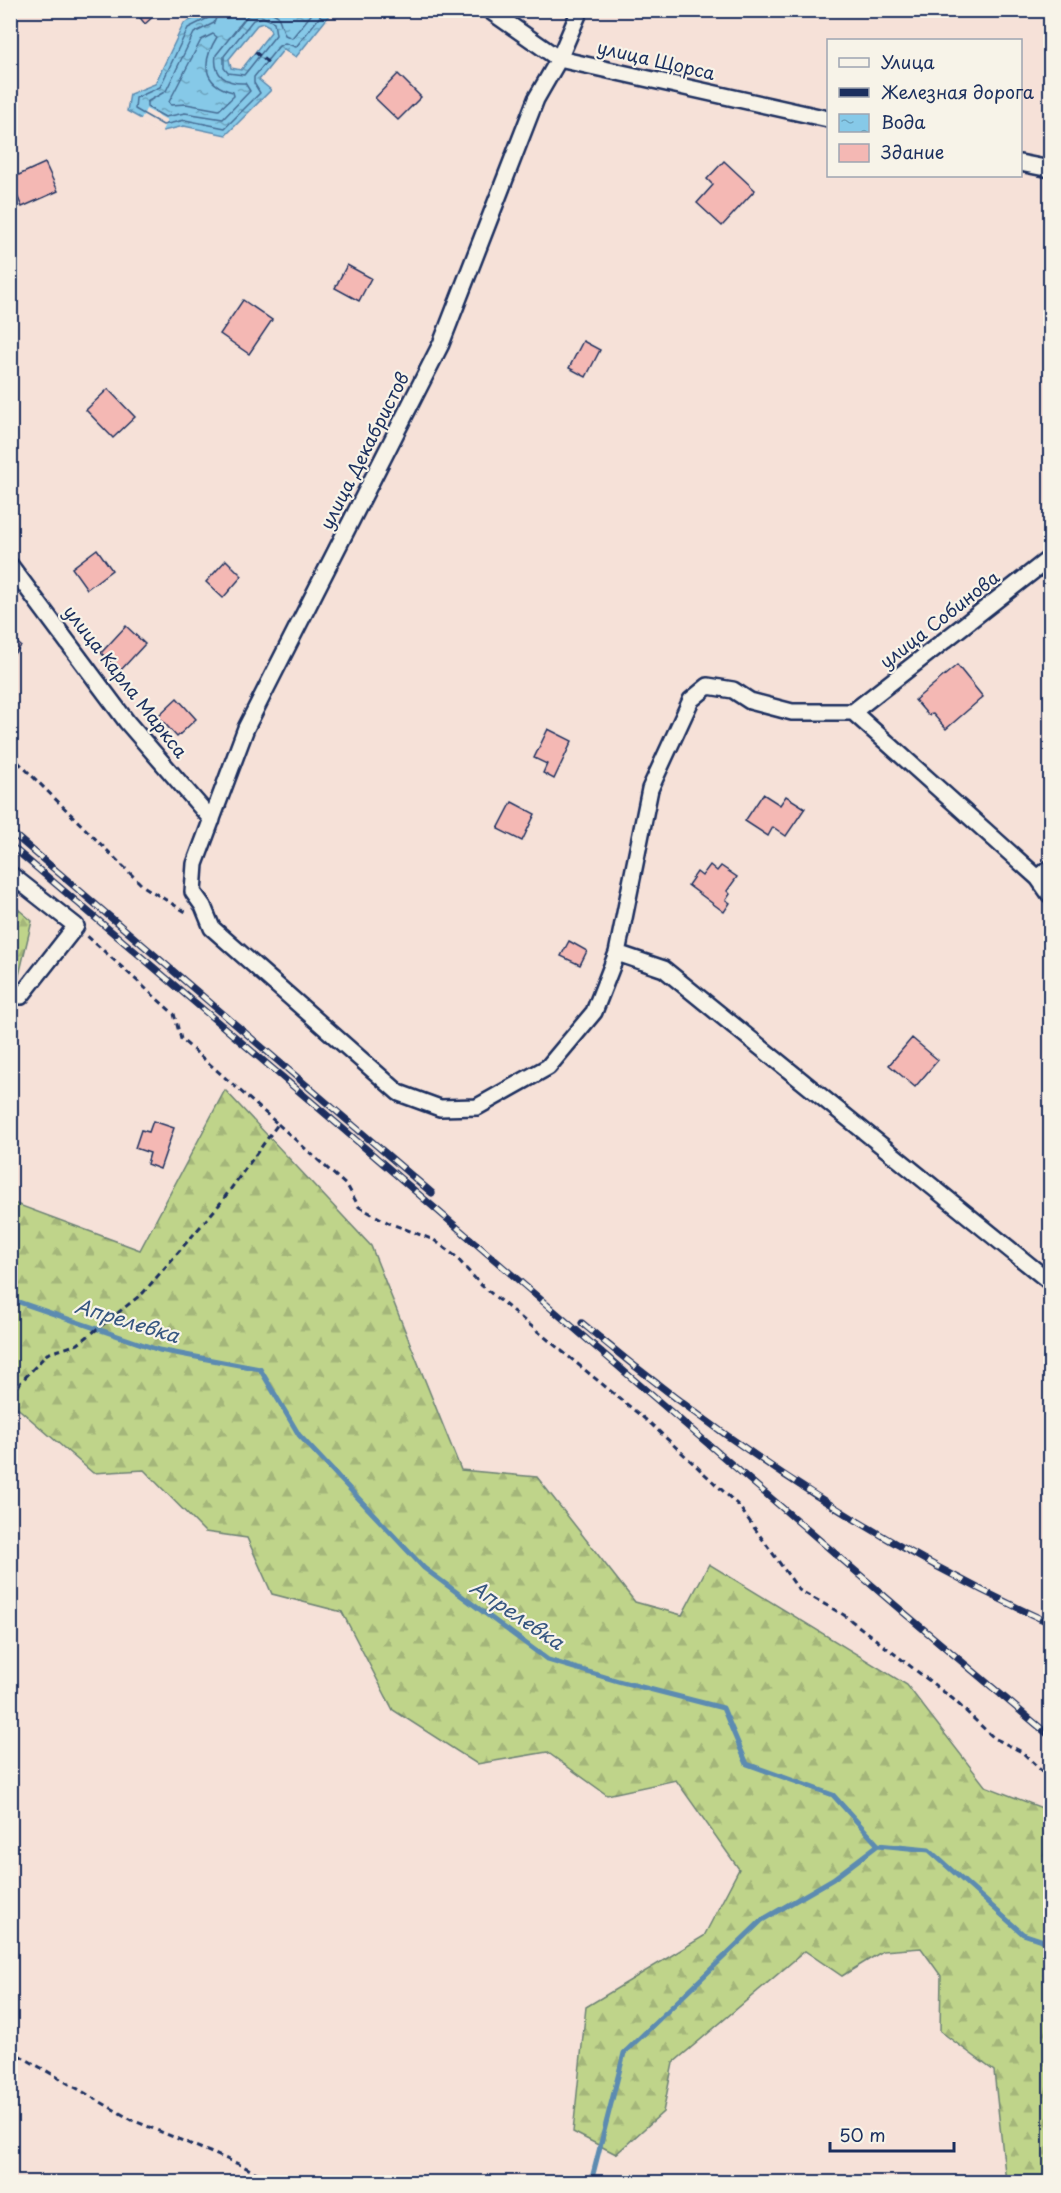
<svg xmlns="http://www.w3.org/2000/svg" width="1061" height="2193" font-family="'Playpen Sans',sans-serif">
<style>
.forest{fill:url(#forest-firs);stroke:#6d8274;stroke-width:1.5}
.water{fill:url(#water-ripples);stroke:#5b8bb1;stroke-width:1.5;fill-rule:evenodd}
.pier{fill:#f6e1d8}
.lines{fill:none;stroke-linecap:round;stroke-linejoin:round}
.shore{stroke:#466d95;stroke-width:1.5}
.stream{stroke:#5b8bb1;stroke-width:5}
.building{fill:#f4b8b4;stroke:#1b2f5e;stroke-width:1.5}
.street-casing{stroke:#1b2f5e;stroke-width:20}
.path{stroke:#1b2f5e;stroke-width:3;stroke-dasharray:6 4.5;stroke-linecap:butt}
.street{stroke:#f7f3e8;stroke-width:15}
.rail-casing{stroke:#1b2f5e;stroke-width:7}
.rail{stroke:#f7f3e8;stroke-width:4.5;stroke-dasharray:14;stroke-linecap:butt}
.labels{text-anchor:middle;stroke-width:4.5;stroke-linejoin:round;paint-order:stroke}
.street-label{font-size:18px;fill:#1b2f5e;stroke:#f7f3e8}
.water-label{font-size:20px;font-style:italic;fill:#365680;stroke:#f7f3e8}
</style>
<defs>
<pattern id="forest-firs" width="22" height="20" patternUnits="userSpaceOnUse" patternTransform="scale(1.5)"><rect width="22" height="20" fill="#bfd48a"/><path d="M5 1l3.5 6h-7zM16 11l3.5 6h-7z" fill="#a4b67a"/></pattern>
<pattern id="water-ripples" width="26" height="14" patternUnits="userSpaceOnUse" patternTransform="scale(1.5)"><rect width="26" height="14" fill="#86c9e8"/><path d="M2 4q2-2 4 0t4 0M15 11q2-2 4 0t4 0" fill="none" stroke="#6da4bf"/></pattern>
</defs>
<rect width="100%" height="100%" fill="#f6e1d8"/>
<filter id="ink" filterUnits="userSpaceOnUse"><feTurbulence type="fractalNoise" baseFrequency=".0167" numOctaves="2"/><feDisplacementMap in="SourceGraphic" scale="12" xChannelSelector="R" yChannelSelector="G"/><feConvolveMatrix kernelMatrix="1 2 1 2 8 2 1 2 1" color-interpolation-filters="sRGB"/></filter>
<g filter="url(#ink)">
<path class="forest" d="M11,903L32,921L11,1009Z
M225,1090L371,1246L461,1470L537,1477L635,1602L682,1615L709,1564L907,1685L985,1786L1050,1811V2182H1006L994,2071L940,2031L941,1976L921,1948L883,1951L842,1976L805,1951L673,2063L663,2112L616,2154L573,2132L586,2007L704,1936L739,1869L676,1780L607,1795L547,1752L477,1764L393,1710L342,1612L272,1594L247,1538L205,1532L144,1470L93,1473L14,1405H11V1202L140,1250Z"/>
<path class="water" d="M211,11H333L296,57L284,49L259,80L271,90L226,135L184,126L163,131L127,111L130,94L155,84L184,23ZM263,23L269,26L271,32L241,70L231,68L229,59L257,25Z"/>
<path class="pier" d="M146,109L167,120L161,133L140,122Z"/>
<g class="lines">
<path class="shore" d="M211,10L208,18L188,28L160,87L136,98L135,109L163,125L185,120L225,128L260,93L254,83V77L279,46L285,43L296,47L325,10
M219,10L214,23L194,33L166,91L147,102V107L165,117L185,113L223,119L250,91L245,83C226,84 213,75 216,55L247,16L257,10
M268,10L278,16L285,35L292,38L315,10
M263,17L274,22L276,35L244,75L228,73L224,68V56L253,20Z
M213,34L217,37C202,61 201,84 233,92L234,96L219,110L186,104L171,105L169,102L201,40Z"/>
<path class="stream" d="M10,1299L159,1350L260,1369L299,1435L424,1568L548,1660L618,1681L723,1708L747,1764L833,1795L878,1845L929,1850L1023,1934L1050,1943
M591,2182L624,2053L762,1920L833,1879L878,1845"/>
</g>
<path class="building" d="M134,10H160L145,24Z
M398,74L421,97L398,120L375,98Z
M724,161L755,190L722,226L697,203L713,185L707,179Z
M45,163L58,191L22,207L10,179Z
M347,265L371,278L359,301L335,288Z
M243,300L272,320L249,354L220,334Z
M583,341L600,350L586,377L569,368Z
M108,389L135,417L113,438L86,410Z
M97,549L112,570L87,589L72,568Z
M226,560L242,576L223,598L206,582Z
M126,626L145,644L120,671L101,653Z
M10,636L21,646L10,658Z
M957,665L983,697L946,729L933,714L928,715L915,700Z
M177,698L196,719L177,737L158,716Z
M548,729L572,741L554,779L543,773L547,764L534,758Z
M763,794L780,805L786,796L805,808L786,836L773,827L768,836L745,821Z
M512,802L535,814L522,841L498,829Z
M710,865L717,871L721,866L737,877L727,891L730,894L726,900L730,903L724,912L688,885L697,872L702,876Z
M569,941L587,951L580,965L561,956Z
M912,1038L938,1060L915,1087L889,1065Z
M153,1121L174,1128L160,1169L147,1164L150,1153L135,1148L141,1130L149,1132Z"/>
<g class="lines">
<g class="street-casing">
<path id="street" d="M489,10L559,59L828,119
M580,10L559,59L536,99L441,344L246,728L195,864L193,892L203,906L212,928L399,1093L440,1108L477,1107L548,1067L594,1012L617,953L650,789L691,700L708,686L733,690L750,701L792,712H853L1038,878L1050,895
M1020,163L1050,169
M10,565L127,722L212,820
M853,712L1050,558
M10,874L76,926L21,996L10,993
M1038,878L1050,868
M617,953L664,969L1050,1282"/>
</g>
<path class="path" d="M255,52L271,65
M10,754L143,886L189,914
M278,1124L348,1187L359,1207L389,1223L434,1240L455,1256L481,1285L651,1424L738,1505L799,1590L844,1615L953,1699L994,1738L1022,1752L1050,1779
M10,1406L20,1383L47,1354L78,1344L143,1293L219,1205L278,1124L181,1039L174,1014L86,935
M10,2050L132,2120L241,2165L274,2182"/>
<use href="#street" class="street"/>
<g class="rail-casing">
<path id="rail" d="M10,831L432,1193
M10,845L328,1116L896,1606L1050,1736
M582,1323C723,1442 882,1546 1050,1623"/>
</g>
<use href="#rail" class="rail"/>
</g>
</g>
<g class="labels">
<g class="street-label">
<text transform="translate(656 61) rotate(13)" y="6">улица Щорса</text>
<text transform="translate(365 451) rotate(-63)" y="6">улица Декабристов</text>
<text transform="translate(940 620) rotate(-38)" y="6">улица Собинова</text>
<text transform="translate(125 682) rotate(52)" y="6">улица Карла Маркса</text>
</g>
<g class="water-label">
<text transform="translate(127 1321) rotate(17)" y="7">Апрелевка</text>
<text transform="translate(517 1615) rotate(34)" y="7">Апрелевка</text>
</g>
</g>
<rect width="1061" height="2193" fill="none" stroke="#f7f3e8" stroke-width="36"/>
<rect x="18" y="18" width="1025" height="2157" fill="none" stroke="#1b2f5e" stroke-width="2" filter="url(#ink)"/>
<rect x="827" y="39" width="195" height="138" fill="#f7f3e8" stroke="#9fa5b1" stroke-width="1.5"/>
<rect x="839" y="58" width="30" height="9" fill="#f7f3e8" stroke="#9fa5b1" stroke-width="1.5"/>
<text x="881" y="69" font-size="18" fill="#1b2f5e">Улица</text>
<rect x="839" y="88" width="30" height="9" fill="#1b2f5e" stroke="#9fa5b1" stroke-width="1.5"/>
<text x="881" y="99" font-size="18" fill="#1b2f5e">Железная дорога</text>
<rect x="839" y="114" width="30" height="18" fill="url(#water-ripples)" stroke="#9fa5b1" stroke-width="1.5"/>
<text x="881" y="129" font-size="18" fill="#1b2f5e">Вода</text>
<rect x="839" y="144" width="30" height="18" fill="#f4b8b4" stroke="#9fa5b1" stroke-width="1.5"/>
<text x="881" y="159" font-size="18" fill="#1b2f5e">Здание</text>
<path d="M830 2142v9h124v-9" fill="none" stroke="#1b2f5e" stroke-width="3"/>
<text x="839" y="2142" font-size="18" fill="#1b2f5e" stroke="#f7f3e8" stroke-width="4.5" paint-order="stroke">50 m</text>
</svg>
